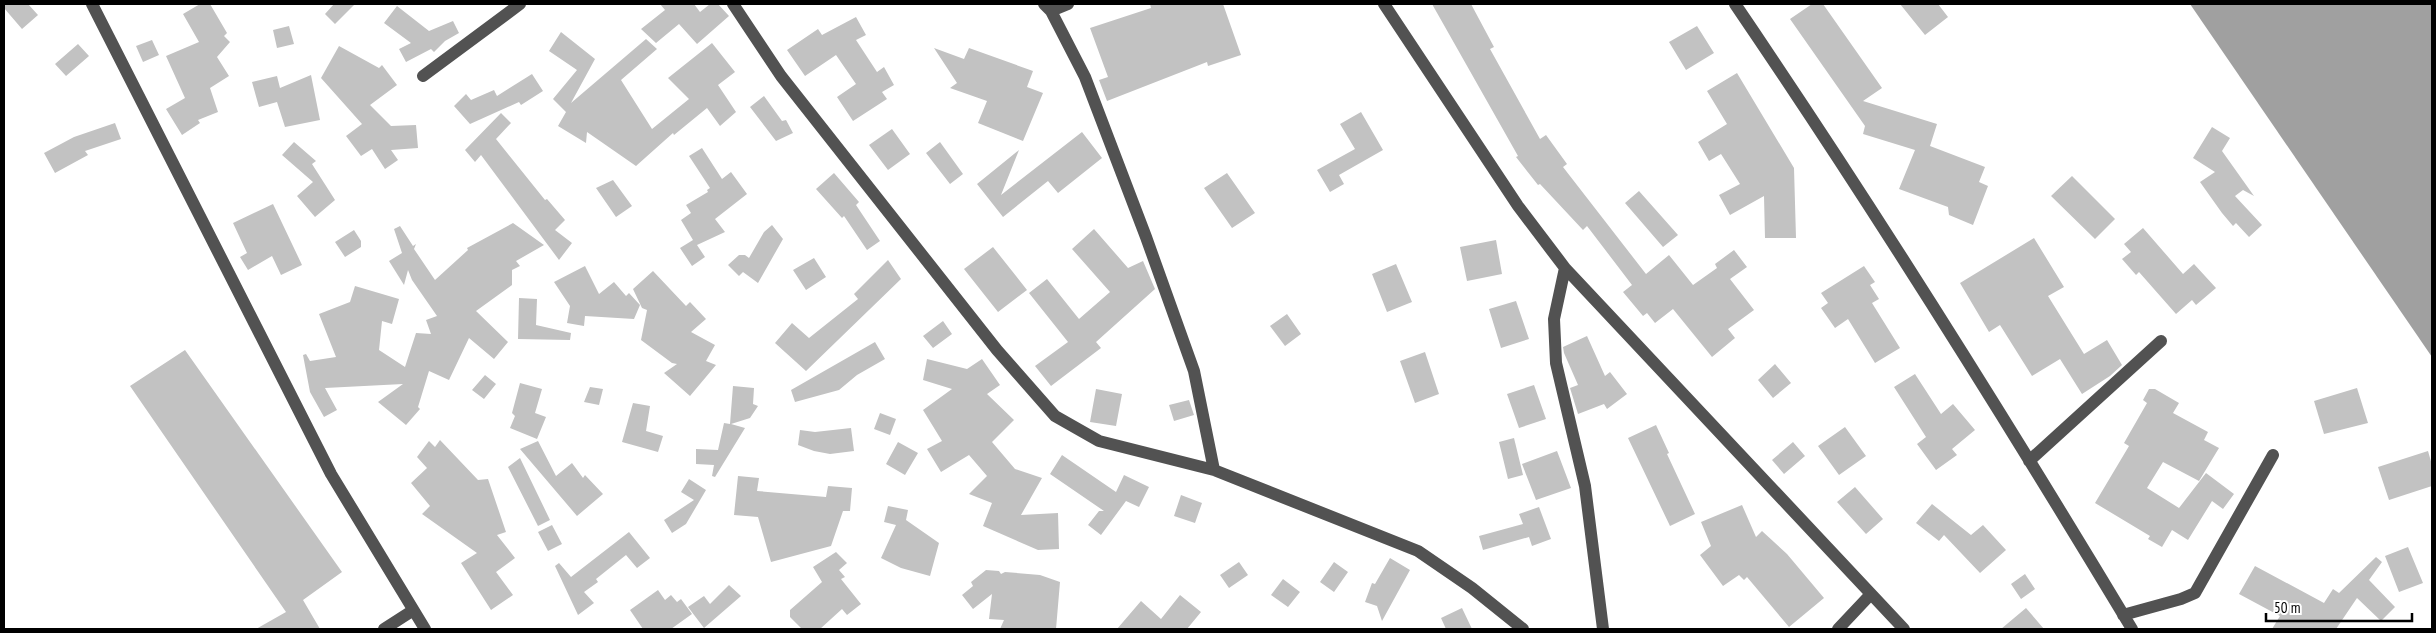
<svg xmlns="http://www.w3.org/2000/svg" width="2436" height="633" font-family="'PT Sans Narrow',sans-serif">
<style>
.water{fill:#a0a0a0}
.building{fill:#c2c2c2}
.lines{fill:none;stroke-linecap:round;stroke-linejoin:round}
.minor{stroke:#525252;stroke-width:12}
</style>
<rect width="100%" height="100%" fill="#fff"/>
<path class="water" d="M2190,4H2432V357Z"/>
<path class="building" d="M4,4H28L38,15L22,29L4,8Z
M200,4H210L227,33L224,36L230,42L217,57L229,76L210,88L218,112L198,120L200,123L182,135L166,109L185,98L166,56L199,42L183,14Z
M334,4H355L335,24L325,14Z
M660,4H694L700,12L710,4H718L729,16L697,44L679,24L656,43L641,29L665,10Z
M1150,4H1223L1241,55L1208,66L1207,62L1107,101L1099,80L1108,77L1090,28L1151,8Z
M1432,4H1471L1494,47L1490,49L1540,139L1546,135L1567,164L1563,167L1646,274L1669,255L1693,285L1717,268L1715,264L1734,250L1747,267L1730,279L1754,310L1728,329L1735,338L1712,357L1673,309L1655,323L1647,313L1643,316L1623,292L1632,285L1587,226L1583,230L1540,184L1538,185L1516,157L1518,156Z
M1812,4H1823L1882,88L1863,101L1937,124L1930,146L1985,167L1979,182L1988,186L1973,225L1949,215L1948,207L1899,189L1915,150L1863,134L1865,126L1790,19Z
M1900,4H1938L1948,17L1925,35Z
M397,6L429,31L453,21L459,33L445,41L434,52L431,49L406,62L399,49L411,43L384,23Z
M856,17L866,35L856,40L877,72L884,67L894,85L882,92L887,99L853,121L837,97L856,84L836,55L805,76L787,50L818,29L822,35Z
M289,26L294,44L277,48L273,30Z
M1697,26L1714,53L1686,70L1669,42Z
M561,32L595,59L571,103L646,39L657,49L621,80L652,129L689,99L668,78L712,43L735,72L718,85L736,112L720,126L707,108L674,135L673,133L636,166L587,132L586,143L558,126L566,112L553,99L577,70L549,51Z
M152,40L159,55L143,62L136,46Z
M78,44L89,56L66,76L55,64Z
M339,46L379,68L382,65L397,85L370,105L391,126L416,125L418,148L391,150L398,160L385,169L372,149L361,156L346,136L362,124L321,78Z
M934,48L964,59L969,48L1033,71L1027,87L1043,93L1023,141L978,123L987,101L950,88L957,83Z
M1737,73L1794,168L1796,238H1765L1764,196L1730,215L1719,195L1740,184L1721,154L1709,161L1698,142L1727,124L1707,91Z
M532,74L543,91L521,105L519,102L470,124L454,106L466,94L471,100L494,90L497,96Z
M311,75L320,120L285,127L277,102L259,107L252,82L277,76L280,88Z
M764,96L782,121L786,120L793,133L776,141L750,107Z
M1361,112L1383,150L1339,175L1344,184L1330,192L1317,170L1355,149L1340,124Z
M501,113L511,123L496,139L545,200L547,199L565,220L555,230L572,243L559,260L481,155L475,162L465,150Z
M115,123L121,139L85,151L88,155L55,173L44,153L74,137Z
M2212,127L2230,138L2222,151L2254,196L2243,190L2235,196L2262,225L2249,237L2236,223L2233,226L2222,213L2200,182L2215,172L2193,158Z
M892,129L910,154L888,170L869,145Z
M1082,132L1102,158L1058,193L1048,181L1003,217L977,184L1019,150L1001,195Z
M294,142L316,161L312,164L335,200L315,217L297,196L313,182L282,155Z
M940,142L963,174L950,184L926,153Z
M702,148L722,179L731,172L747,194L715,219L725,232L697,245L705,257L692,266L680,248L693,240L681,220L691,213L686,205L708,192L707,190L710,188L689,156Z
M834,173L859,202L856,205L880,241L867,250L844,216L842,218L816,189Z
M1227,173L1255,213L1232,228L1204,188Z
M2072,176L2115,219L2095,239L2051,196Z
M613,180L632,206L616,217L596,188Z
M1639,191L1678,235L1663,247L1625,203Z
M273,204L302,265L281,275L272,256L248,270L240,257L247,253L233,223Z
M513,223L544,245L516,261L520,266L512,270V285L476,311L508,342L494,359L469,338L449,380L429,371L418,407L420,409L406,425L378,402L403,384L325,388L337,410L324,417L310,392L303,355L306,354L310,361L336,357L319,314L350,302L355,286L399,299L392,324L382,321L379,350L405,367L416,333L431,334L426,320L437,316L412,280L408,270L404,285L389,261L402,253L394,229L400,226L413,246L416,244L414,249L435,280L468,250L467,248Z
M772,225L783,239L758,283L743,272L739,276L728,265L739,255H745L749,258L764,232Z
M2143,228L2183,274L2194,264L2216,288L2196,305L2192,300L2176,314L2139,272L2136,275L2122,259L2131,252L2124,244Z
M1094,229L1128,268L1143,261L1155,289L1096,342L1101,348L1051,386L1035,366L1068,342L1029,293L1047,279L1079,319L1110,292L1072,249Z
M354,230L361,241V247L345,257L335,242Z
M2034,238L2064,287L2048,296L2084,354L2107,340L2122,365L2110,376L2082,394L2060,359L2032,376L2000,325L1989,332L1960,283Z
M1496,240L1502,274L1467,281L1460,247Z
M993,247L1027,290L998,312L964,269Z
M814,258L826,277L806,290L793,270Z
M888,260L901,279L806,371L775,343L792,323L809,338L858,299L854,294Z
M1396,264L1412,302L1387,312L1372,274Z
M585,266L599,294L614,282L626,296L629,293L640,305L634,319L585,316L584,326L567,323L570,306L554,282Z
M1864,266L1875,282L1870,285L1879,299L1872,303L1900,348L1875,363L1848,319L1835,328L1821,308L1828,303L1821,293Z
M653,271L686,306L690,302L706,319L691,332L715,345L706,361L716,365L690,396L664,373L677,364L672,363L641,340L647,310L642,308L633,289Z
M519,298L537,299L536,325L571,333L570,340L518,339Z
M1516,301L1529,339L1501,348L1489,309Z
M1287,314L1301,334L1285,346L1270,326Z
M943,321L952,334L933,348L923,336Z
M1587,336L1605,376L1610,372L1627,394L1607,409L1604,404L1578,414L1570,388L1578,385L1564,353L1563,347Z
M875,342L885,359L857,375L839,390L795,402L791,390Z
M185,350L342,572L303,600L320,629H256L286,612L130,386Z
M1425,352L1439,394L1415,403L1400,361Z
M927,359L967,369L982,359L1000,385L987,394L1014,420L992,442L1015,469L1042,478L1021,515L1058,513L1059,549L1038,550L983,526L992,503L969,494L987,476L969,455L941,472L927,449L942,441L923,410L952,389L923,380Z
M1775,364L1791,383L1773,398L1758,380Z
M1915,374L1941,414L1953,404L1975,430L1952,449L1957,455L1936,470L1917,444L1926,437L1894,387Z
M485,375L496,384L484,399L472,390Z
M520,383L542,389L535,413L546,417L537,439L510,428L515,416L512,413Z
M1534,385L1546,419L1519,428L1507,394Z
M733,386L754,388L753,404L758,406L750,418L731,424L745,428L715,477L712,476L714,465L696,464V449L718,450L724,423L730,424Z
M590,387L603,389L599,405L584,402Z
M2357,388L2368,423L2324,434L2314,401Z
M1096,389L1122,394L1116,426L1090,422Z
M2149,389H2155L2179,403L2173,413L2208,432L2204,440L2219,448L2199,481L2163,462L2147,488L2179,508L2206,473L2234,494L2223,509L2212,501L2188,540L2172,530L2162,547L2148,539L2150,536L2095,503L2129,446L2124,443L2147,403L2143,400Z
M1189,400L1194,415L1174,421L1169,405Z
M633,403L650,406L646,431L663,436L658,452L622,442Z
M880,413L896,419L890,435L874,429Z
M1656,425L1669,453L1667,454L1695,514L1670,526L1628,438Z
M1845,427L1866,456L1839,475L1818,446Z
M851,428L854,451L830,454L814,451L798,445L800,430L815,432Z
M1514,438L1523,475L1508,479L1499,442Z
M440,440L478,480L488,479L506,532L497,535L515,558L496,572L513,595L491,610L461,563L477,553L422,514L430,506L411,483L427,468L417,457L429,441L435,447Z
M538,441L556,476L572,463L583,478L585,475L603,494L577,516L520,449Z
M898,442L918,453L905,475L886,464Z
M1793,442L1805,456L1784,474L1772,460Z
M1557,451L1571,488L1536,500L1522,464Z
M2428,451L2432,465V486L2389,500L2378,467Z
M1062,455L1116,492L1124,475L1149,487L1139,507L1126,501L1101,535L1088,525L1099,511H1104L1050,474Z
M520,458L550,520L538,526L508,467Z
M738,476L759,478L757,491L826,497L828,486L852,488L850,511H843L831,546L771,562L758,517L734,515Z
M689,479L706,490L686,524L672,533L664,520L694,500L681,492Z
M1855,487L1883,519L1866,534L1837,502Z
M1181,495L1202,503L1195,523L1174,516Z
M1932,504L1971,535L1983,525L2006,550L1980,573L1944,535L1939,541L1916,523Z
M1742,505L1756,537L1762,531L1787,554L1824,598L1789,627L1747,577L1744,580L1739,575L1723,586L1700,555L1711,546L1701,522Z
M888,506L908,510L906,520L939,543L930,576L901,568L881,558L896,525L884,522Z
M1539,507L1551,539L1532,546L1529,537L1483,550L1479,536L1523,524L1519,514Z
M552,525L562,544L548,551L538,532Z
M629,532L650,558L637,568L626,555L596,579L598,582L584,592L594,603L578,615L555,566L559,563L571,577Z
M2408,547L2423,583L2399,592L2385,556Z
M836,552L847,563L839,570L845,577L841,579L861,604L847,615L842,609L820,629H802L790,617V610L822,582L813,567Z
M2376,557L2382,562L2369,580L2395,607L2381,621L2357,598L2336,629H2272L2280,616L2239,594L2255,566L2324,603L2333,589L2339,593Z
M1390,558L1410,570L1382,621L1377,606L1365,602L1372,583L1375,584Z
M1239,562L1248,575L1229,588L1220,575Z
M1334,562L1348,572L1334,592L1320,582Z
M986,570L999,571L1001,574L1005,572L1040,575L1060,582L1056,629H1000L1004,620L989,619L992,594L973,609L962,595L973,586L971,582Z
M2025,574L2035,589L2021,599L2011,584Z
M1283,579L1300,592L1288,607L1271,595Z
M729,585L741,596L704,628L688,607L704,596L710,604Z
M658,590L665,600L671,595L677,602L681,599L692,614L671,629H643L630,610Z
M1180,595L1201,612L1187,629H1117L1141,601L1161,619Z
M1462,608L1472,629H1446L1441,618Z
M2026,608L2044,629H2001Z"/>
<g class="lines">
<path class="minor" d="M92,4L331,474L425,629
M733,4L781,76L997,350L1055,416L1099,441L1214,470L1418,551L1472,588L1523,629
M1044,4L1051,11L1085,77L1146,237L1194,371L1214,470
M1384,4L1518,206L1565,268L1904,629
M1735,4C1874,208 2005,418 2132,629
M1051,11L1068,4
M423,76L520,4
M1565,268L1554,319L1556,363L1585,486L1603,629
M2029,461L2161,341
M2123,615L2181,599L2195,593L2273,455
M384,629L412,611
M1838,629L1871,594"/>
</g>
<rect width="2436" height="633" fill="none" stroke="#000000" stroke-width="10"/>
<path d="M2266 613v8h146v-8" fill="none" stroke="#000000" stroke-width="2.5"/>
<text x="2274" y="613" font-size="15" fill="#000000" stroke="#ffffff" stroke-width="4" paint-order="stroke">50 m</text>
</svg>
